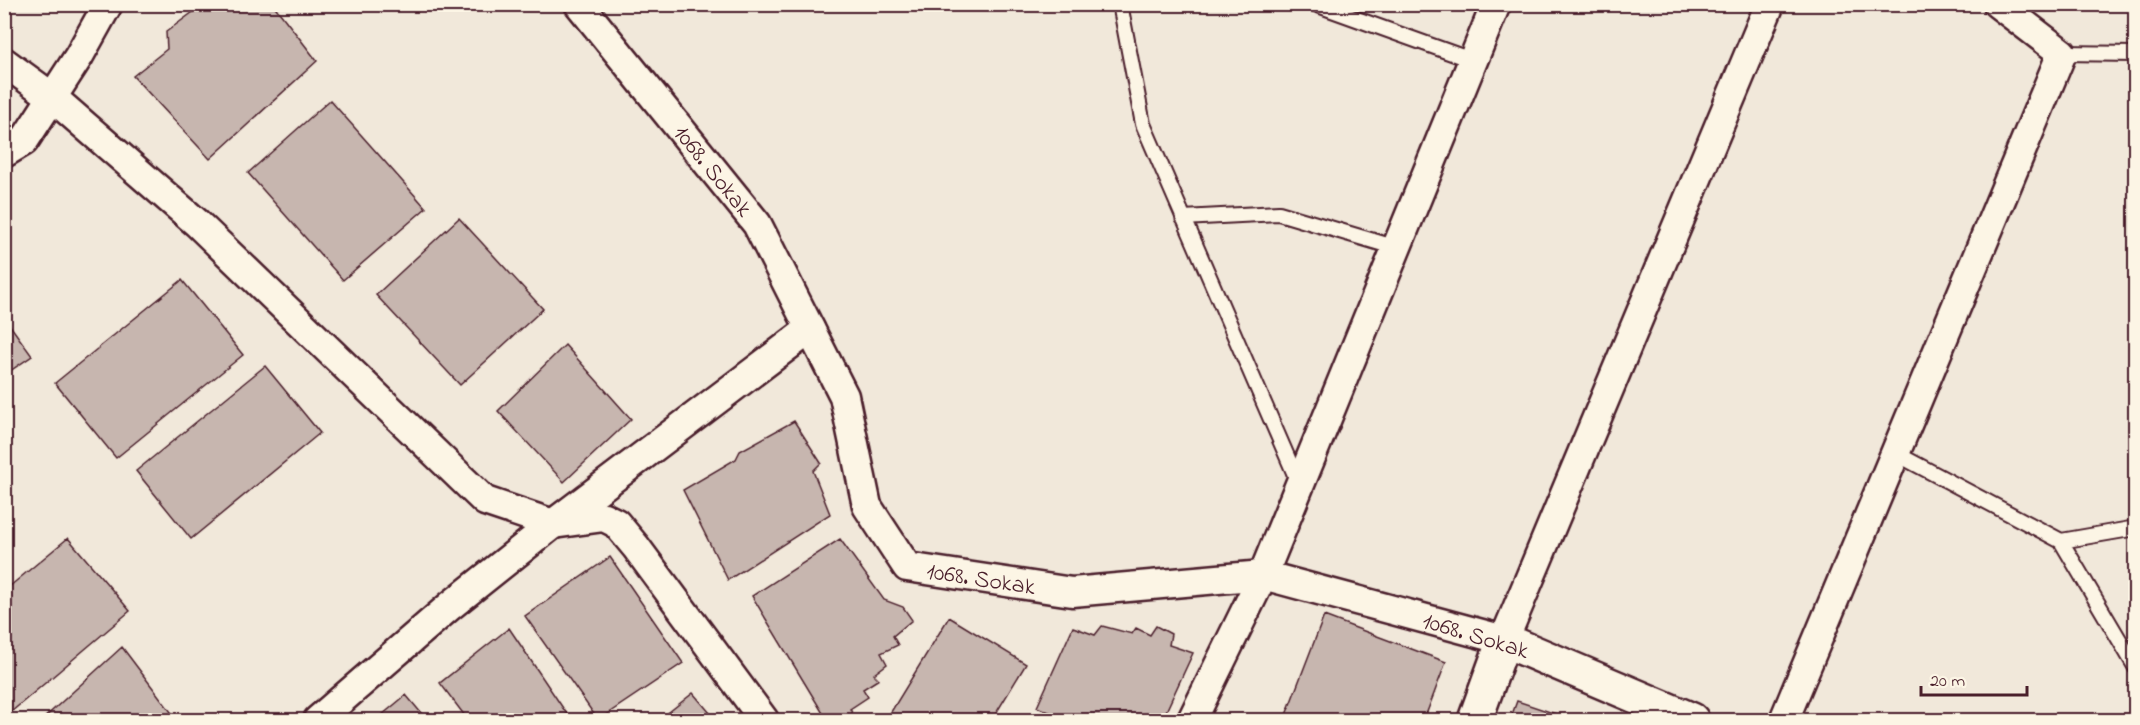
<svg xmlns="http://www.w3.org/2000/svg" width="2140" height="725" font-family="'Indie Flower',sans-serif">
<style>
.building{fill:#c7b6af;stroke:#4a1f2b;stroke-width:1.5}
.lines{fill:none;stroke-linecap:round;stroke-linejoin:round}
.lane-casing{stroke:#4a1f2b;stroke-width:18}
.street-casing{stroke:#4a1f2b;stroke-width:33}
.secondary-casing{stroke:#4a1f2b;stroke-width:38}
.lane{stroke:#fcf5e5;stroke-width:14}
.street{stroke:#fcf5e5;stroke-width:28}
.secondary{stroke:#fcf5e5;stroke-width:33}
.labels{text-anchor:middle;stroke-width:4.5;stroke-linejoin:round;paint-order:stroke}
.street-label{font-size:24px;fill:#4a1f2b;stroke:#fcf5e5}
</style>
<rect width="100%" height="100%" fill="#f1e8da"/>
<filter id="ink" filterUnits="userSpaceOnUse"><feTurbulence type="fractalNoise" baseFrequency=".0167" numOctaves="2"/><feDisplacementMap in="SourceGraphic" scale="12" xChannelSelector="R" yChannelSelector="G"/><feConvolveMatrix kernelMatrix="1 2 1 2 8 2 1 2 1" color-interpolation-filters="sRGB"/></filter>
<g filter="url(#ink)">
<path class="building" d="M204,4H273L317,61L210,159L133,76L167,49L166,32Z
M330,100L426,208L343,280L248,173Z
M459,218L543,309L460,385L376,295Z
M182,280L243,355L116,458L55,383Z
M4,317L32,356L4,375Z
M565,345L631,419L564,482L498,411Z
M265,366L320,433L191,539L136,471Z
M794,421L821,463L813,471L830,514L728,580L683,490L736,459L740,451Z
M68,538L130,611L11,712L4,704V591Z
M840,539L884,600L903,607L912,620L893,636L898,645L881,653L887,664L874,674L879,679L863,689L868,697L850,709L855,718L852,720H827L752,596Z
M610,557L683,663L598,720L525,616Z
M1324,616L1446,662L1424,720H1299L1286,715Z
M949,617L1026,664L992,720H886Z
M1102,626L1132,634L1136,628L1150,635L1156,626L1171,634L1169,645L1193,653L1162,720H1068L1037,707L1073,627L1095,635Z
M509,628L571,720H468L440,683Z
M122,647L177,720H42Z
M693,693L716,720H659Z
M406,695L427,720H376Z
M1517,701L1574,720H1510Z"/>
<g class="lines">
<g class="lane-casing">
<path id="lane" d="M1120,4L1143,124L1299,484
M1315,4L1474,61
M2062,53L2136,54
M1183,218L1279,213L1397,248
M1895,453L2061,541
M2136,528L2061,541L2136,668"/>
</g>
<g class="street-casing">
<g id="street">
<path id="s1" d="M579,4L757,224L844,396L867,506L907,567L1072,592L1263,575L1504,640L1770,4"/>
<path d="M4,62L52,97L197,223L485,501L553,524L604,517L616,523L636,547L764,720"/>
<path d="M4,153L24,141L79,56L108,4"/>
<path d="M318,720L450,606L553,524L810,329"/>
<path d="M1192,720L1263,575L1496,4"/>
<path d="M1784,720L2062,53L1998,4"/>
</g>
</g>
<g class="secondary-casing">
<path id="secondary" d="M1475,720L1504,640L1692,720"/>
</g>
<use href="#lane" class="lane"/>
<use href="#street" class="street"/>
<use href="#secondary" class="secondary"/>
</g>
</g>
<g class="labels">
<g class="street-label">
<text dy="8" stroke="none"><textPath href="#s1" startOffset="214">1068. Sokak</textPath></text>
<text dy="8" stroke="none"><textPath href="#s1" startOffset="736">1068. Sokak</textPath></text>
<text transform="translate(1476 635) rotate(17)" y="8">1068. Sokak</text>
</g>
</g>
<rect width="2140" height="725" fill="none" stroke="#fcf5e5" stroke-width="24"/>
<rect x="12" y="12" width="2116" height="701" fill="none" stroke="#4a1f2b" stroke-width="2" filter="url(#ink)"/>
<path d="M1921 686v9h106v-9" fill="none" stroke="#4a1f2b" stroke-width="3"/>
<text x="1930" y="686" font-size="18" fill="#4a1f2b" stroke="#fcf5e5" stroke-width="4.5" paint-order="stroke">20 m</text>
</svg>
